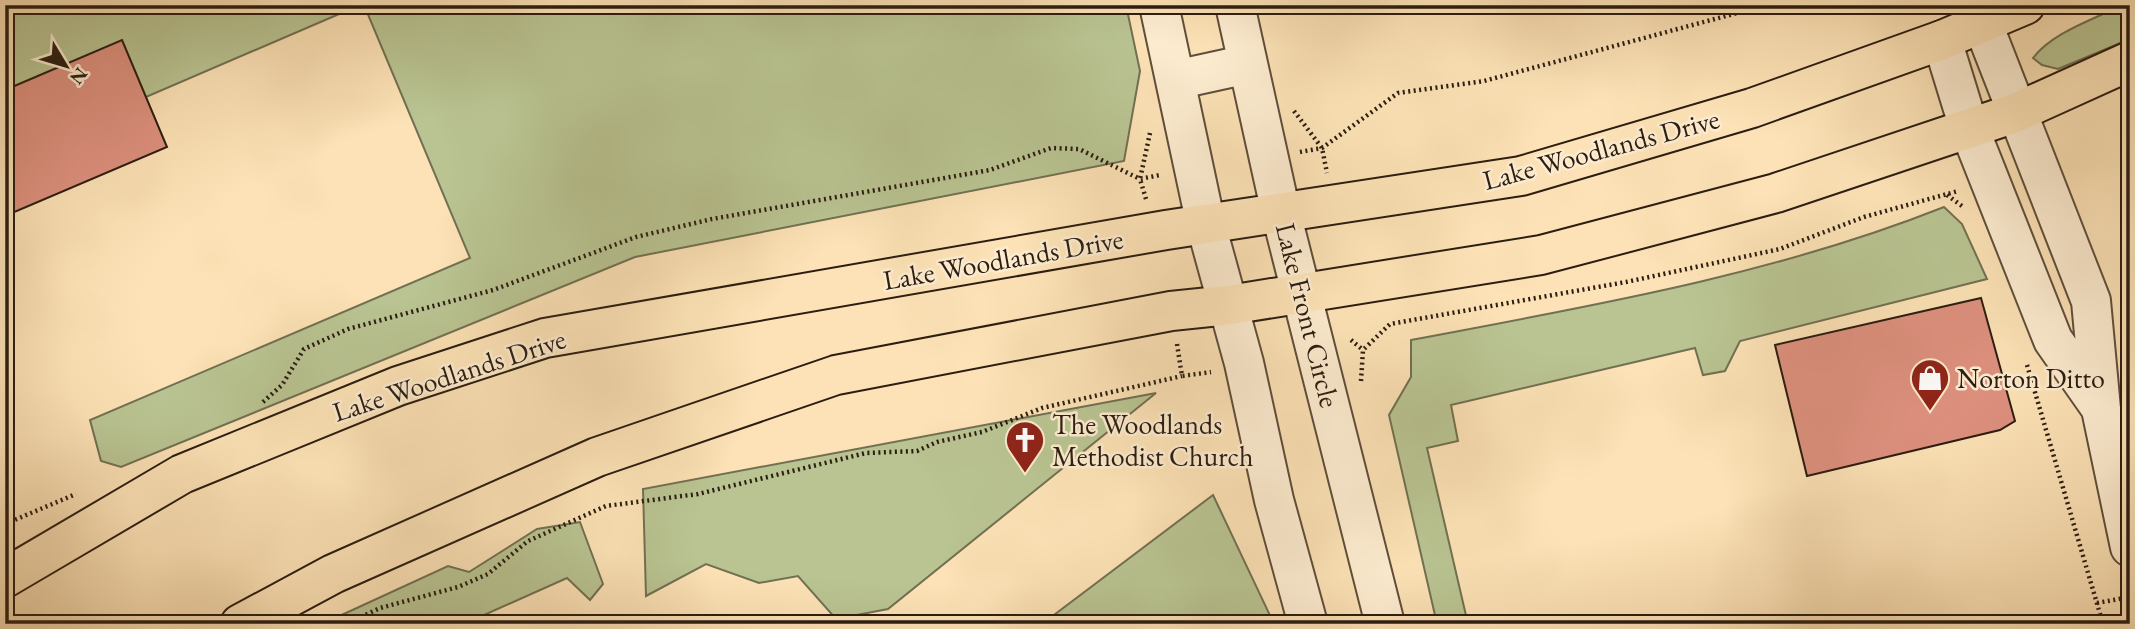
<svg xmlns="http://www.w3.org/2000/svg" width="2135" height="629" font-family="'EB Garamond',serif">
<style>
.green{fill:#b9c492;stroke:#727052;stroke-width:2}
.building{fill:#dd907e;stroke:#2b1d11;stroke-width:2}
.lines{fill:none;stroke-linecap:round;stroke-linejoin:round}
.minor-casing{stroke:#5f4e3a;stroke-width:42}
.major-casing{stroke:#2b1d11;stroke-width:42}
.path{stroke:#2b1d11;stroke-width:4.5;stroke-dasharray:2 3.5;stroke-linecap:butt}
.minor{stroke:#fdecd0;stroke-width:38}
.major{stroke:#fce2b6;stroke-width:38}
.labels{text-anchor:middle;stroke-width:5;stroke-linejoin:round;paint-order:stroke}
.street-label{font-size:28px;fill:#2b1d11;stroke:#fdecd0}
.poi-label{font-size:28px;fill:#2b1d11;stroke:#fdecd0;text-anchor:start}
</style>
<rect width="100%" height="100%" fill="#fce2b6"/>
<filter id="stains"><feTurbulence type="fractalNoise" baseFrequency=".00286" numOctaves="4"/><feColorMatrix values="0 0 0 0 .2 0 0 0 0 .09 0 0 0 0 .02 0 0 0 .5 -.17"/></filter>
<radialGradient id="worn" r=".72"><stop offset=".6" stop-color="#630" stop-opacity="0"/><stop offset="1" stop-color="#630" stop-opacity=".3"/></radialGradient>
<path class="green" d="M5,5H360L146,97L5,90Z
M364,5H1126L1140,71L1124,161L635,257L121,467L101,461L90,420L470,258Z
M2122,5H2130V39L2058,69L2042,65L2033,58C2053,32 2093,20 2122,5Z
M1944,207L1962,224L1987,279L1740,341L1725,371L1703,375L1695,348L1451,405L1458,441L1427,448L1468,624H1437L1389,415L1411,377V340C1591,306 1773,275 1944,207Z
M1156,393L888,609L836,619L798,576L759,583L706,564L646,596L643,489Z
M1213,495L1274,624H1042Z
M580,522L603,584L590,600L567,578L464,624H322L448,566L469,572L537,529Z"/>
<path class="building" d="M122,40L167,147L5,216V90Z
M1981,298L2015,421L2000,430L1807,476L1775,345Z"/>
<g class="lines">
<g class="minor-casing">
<path id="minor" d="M1159,5L1206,225L1244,363L1274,500L1308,624
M1235,5L1281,213L1385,624
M1982,22L2091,301L2101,409L2130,547
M1942,40L1969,128L2053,340L2100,407
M1175,80L1248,64"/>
</g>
<g class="major-casing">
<path id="major" d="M5,578L182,474L398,386L545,338L1166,230L1521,176L1752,108L1942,40L2025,5
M240,624L333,574L597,457L836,375L1171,311L1229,305L1541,255L1776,193L2015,113L2130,61"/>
</g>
<path class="path" d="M1294,111L1322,148L1327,173
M1300,152L1322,148L1398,93L1484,81L1767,5
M1947,195L1962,206
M1146,199L1140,179L1150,133
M1351,340L1363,350
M1177,344L1182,376L1211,372
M2027,365L2103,624
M1361,381L1363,350L1390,324L1626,282L1780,249L1864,217L1958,191
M263,402L282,385L304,349L348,329L493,290L636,237L712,219L990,170L1051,148L1079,149L1140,179L1160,175
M5,524L76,494
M2097,603L2130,597
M346,624L380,608L458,587L488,574L528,541L606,506L698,494L866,453L917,451L937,442L982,432L1042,408L1182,376"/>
<use href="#minor" class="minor"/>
<use href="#major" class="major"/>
</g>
<defs>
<g id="shop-pin" transform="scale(2.0125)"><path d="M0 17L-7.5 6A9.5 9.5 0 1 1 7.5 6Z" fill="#8f2418" stroke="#fdecd0"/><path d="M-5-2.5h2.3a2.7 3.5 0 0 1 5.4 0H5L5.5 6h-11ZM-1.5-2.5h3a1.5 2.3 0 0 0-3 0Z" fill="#fff"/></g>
<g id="church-pin" transform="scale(2.0125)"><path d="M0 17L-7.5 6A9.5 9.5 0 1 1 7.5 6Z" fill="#8f2418" stroke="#fdecd0"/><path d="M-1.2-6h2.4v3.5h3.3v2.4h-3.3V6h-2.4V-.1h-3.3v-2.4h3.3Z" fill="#fff"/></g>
</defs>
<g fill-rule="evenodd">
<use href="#shop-pin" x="1930" y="378"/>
<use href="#church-pin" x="1025" y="440"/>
</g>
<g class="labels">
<g class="street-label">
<text transform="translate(1601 149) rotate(-15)" y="10">Lake Woodlands Drive</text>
<text transform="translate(1003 259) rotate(-10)" y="10">Lake Woodlands Drive</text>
<text transform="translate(1308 315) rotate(76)" y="10">Lake Front Circle</text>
<text transform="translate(449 375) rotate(-18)" y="10">Lake Woodlands Drive</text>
</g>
<g class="poi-label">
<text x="1957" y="388">Norton Ditto</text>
<text x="1052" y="434">The Woodlands<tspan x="1052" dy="32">Methodist Church</tspan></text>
</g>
</g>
<rect width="2135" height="629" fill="none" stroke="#fce2b6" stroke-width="28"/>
<rect x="7" y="7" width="2121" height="615" fill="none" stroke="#2b1d11" stroke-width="3.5"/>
<rect x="14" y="14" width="2107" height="601" fill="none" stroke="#2b1d11" stroke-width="2"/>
<g transform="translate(66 66) rotate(128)" stroke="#fdecd0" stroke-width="5" paint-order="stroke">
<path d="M0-5L12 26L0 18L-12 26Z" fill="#2b1d11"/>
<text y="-10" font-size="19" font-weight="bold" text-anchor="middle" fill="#2b1d11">N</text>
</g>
<rect width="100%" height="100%" filter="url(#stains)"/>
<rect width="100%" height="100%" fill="url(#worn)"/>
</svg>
